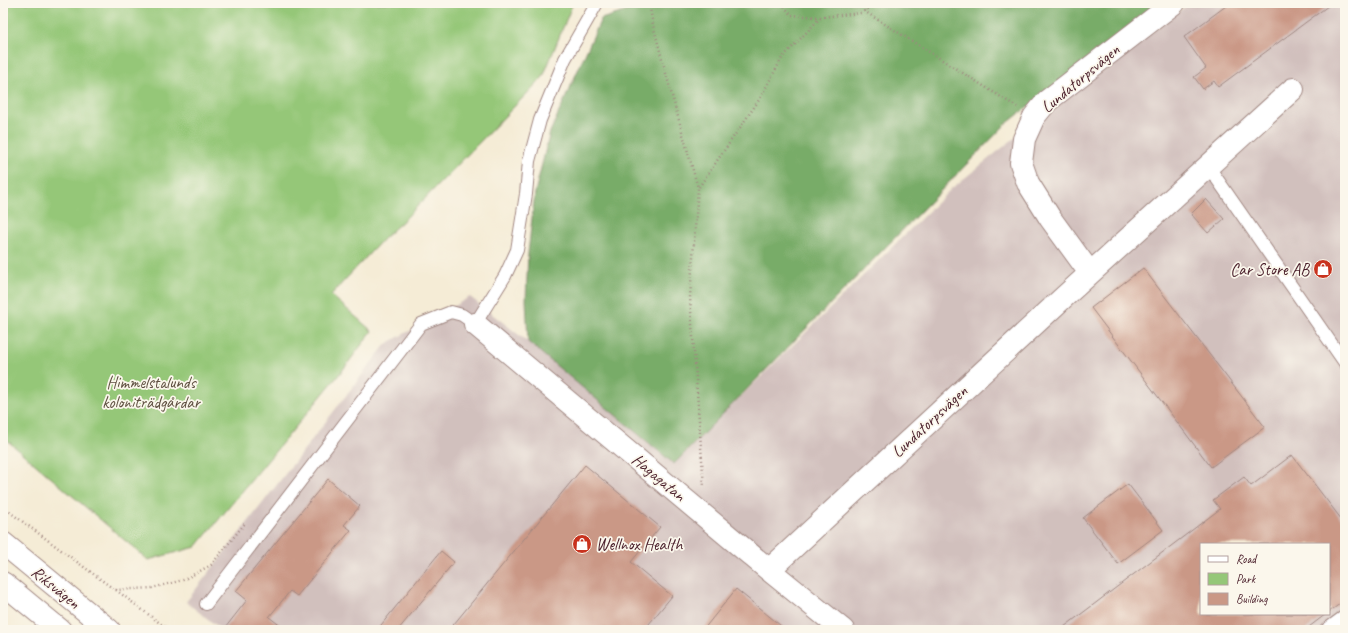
<svg xmlns="http://www.w3.org/2000/svg" width="1348" height="633" font-family="Caveat,sans-serif">
<style>
.industrial{fill:#d1c0bd;fill-rule:evenodd}
.green{fill:#95c778;stroke:#707352}
.forest{fill:#78ac68;stroke:#61664a}
.building{fill:#ca9886}
.lines{fill:none;stroke-linecap:round;stroke-linejoin:round}
.service-casing{stroke:#a08680;stroke-width:14}
.minor-casing{stroke:#a08680;stroke-width:24}
.trunk-casing{stroke:#a08680;stroke-width:24}
.path{stroke:#a08680;stroke-width:2.5;stroke-dasharray:1 3;stroke-linecap:butt}
.service{stroke:#fff;stroke-width:12}
.minor{stroke:#fff;stroke-width:22}
.trunk{stroke:#fff;stroke-width:22}
.labels{text-anchor:middle;stroke-width:3.5;stroke-linejoin:round;paint-order:stroke}
.street-label{font-size:17px;fill:#4a1f2b;stroke:#fbf7ec}
.poi-label{font-size:17px;fill:#4a1f2b;stroke:#fbf7ec;text-anchor:end}
.park-label{font-size:17px;fill:#605142;stroke:#fbf7ec}
</style>
<rect width="100%" height="100%" fill="#fbf7ec"/>
<filter id="ink" filterUnits="userSpaceOnUse"><feTurbulence type="fractalNoise" baseFrequency=".025" numOctaves="2"/><feDisplacementMap in="SourceGraphic" scale="8" xChannelSelector="R" yChannelSelector="G"/><feConvolveMatrix kernelMatrix="1 2 1 2 8 2 1 2 1" color-interpolation-filters="sRGB"/></filter>
<filter id="wash" filterUnits="userSpaceOnUse"><feTurbulence type="fractalNoise" baseFrequency=".012" numOctaves="4" result="noise"/><feDisplacementMap in="SourceGraphic" scale="16" xChannelSelector="R" yChannelSelector="G"/><feGaussianBlur stdDeviation="0.9" result="paint"/><feColorMatrix in="noise" values="0 0 0 0 0 0 0 0 0 0 0 0 0 0 0 0 0 1.4 0 .05"/><feComposite in="paint" operator="in"/></filter>
<g filter="url(#wash)">
<rect width="100%" height="100%" fill="#f5ecd6"/>
<path class="industrial" d="M1190,3H1345V630H222L186,602L386,344L470,297L528,342L674,464L718,419L951,189L1082,84ZM1201,544H1329V614H1201Z"/>
<path class="green" d="M3,3H573L543,77L405,219L384,238L331,295L372,331L342,371L196,547L148,560L3,437Z"/>
<path class="forest" d="M653,3H1159L1005,125L674,464L528,342L526,300L528,253L535,192L550,132L601,19Z"/>
<g id="blocks">
<path class="building" d="M1230,3H1332L1218,87L1214,81L1203,89L1194,77L1206,68L1184,37Z
M1206,199L1224,219L1208,233L1191,214Z
M1143,268L1265,427L1211,467L1091,308Z
M1292,455L1345,524V600L1329,612V544H1201V614H1326L1305,630H1060L1220,509L1213,500L1244,477L1251,486Z
M585,465L660,527L631,562L672,596L644,630H449Z
M328,479L360,506L344,525L351,530L297,596L290,591L269,617L286,630H228L225,628L247,600L236,591Z
M1128,484L1163,530L1118,564L1083,518Z
M441,551L454,562L398,630H377Z
M736,589L786,630H703Z"/>
</g>
</g>
<g filter="url(#ink)">
<use href="#blocks" fill-opacity="0" stroke="#a08680" stroke-width="1"/>
<g class="lines">
<g class="service-casing">
<path id="service" d="M1208,166L1345,363
M206,604L421,324L451,312L462,315L475,324L505,276L517,250L526,194L529,161L540,120L565,59L597,3
M1326,630L1345,616"/>
</g>
<g class="minor-casing">
<path id="minor" d="M1090,273L1050,218L1028,183L1021,163L1024,139L1034,117L1047,101L1174,3
M475,324L769,570L843,630
M769,570L1064,297L1293,89"/>
</g>
<g class="trunk-casing">
<path id="trunk" d="M3,543L109,630
M3,583L60,630"/>
</g>
<path class="path" d="M649,3L653,25L671,92L698,188L690,297L704,487
M782,3L791,15L821,17L861,13L877,3
M3,7L10,3
M864,11L1017,107
M699,187L759,100L782,58L821,17
M3,507L115,590L152,588L183,580L211,565L246,522
M116,590L169,630"/>
<use href="#service" class="service"/>
<use href="#minor" class="minor"/>
<use href="#trunk" class="trunk"/>
</g>
</g>
<defs>
<g id="shop-disc" transform="scale(1)"><circle r="9.5" fill="#c8321e" stroke="#fbf7ec"/><path d="M-5-2.5h2.3a2.7 3.5 0 0 1 5.4 0H5L5.5 6h-11ZM-1.5-2.5h3a1.5 2.3 0 0 0-3 0Z" fill="#fff"/></g>
</defs>
<g fill-rule="evenodd">
<use href="#shop-disc" x="1323" y="269"/>
<use href="#shop-disc" x="582" y="544"/>
</g>
<g class="labels">
<g class="street-label">
<text transform="translate(1080 78) rotate(-40)" y="6">Lundatorpsvägen</text>
<text transform="translate(929 421) rotate(-43)" y="6">Lundatorpsvägen</text>
<text transform="translate(659 477) rotate(40)" y="6">Hagagatan</text>
<text transform="translate(56 587) rotate(39)" y="6">Riksvägen</text>
</g>
<g class="poi-label">
<text x="1309" y="275">Car Store AB</text>
<text x="596" y="550" text-anchor="start">Wellnox Health</text>
</g>
<g class="park-label">
<text x="151" y="388">Himmelstalunds<tspan x="151" dy="20">koloniträdgårdar</tspan></text>
</g>
</g>
<rect width="1348" height="633" fill="none" stroke="#fbf7ec" stroke-width="16"/>
<rect x="1200" y="543" width="130" height="72" fill="#fbf7ec" stroke="#b4a19f"/>
<rect x="1208" y="556" width="20" height="6" fill="#ffffff" stroke="#b4a19f"/>
<text x="1236" y="563" font-size="12" fill="#4a1f2b">Road</text>
<rect x="1208" y="573" width="20" height="12" fill="#95c778" stroke="#b4a19f"/>
<text x="1236" y="583" font-size="12" fill="#4a1f2b">Park</text>
<rect x="1208" y="593" width="20" height="12" fill="#ca9886" stroke="#b4a19f"/>
<text x="1236" y="603" font-size="12" fill="#4a1f2b">Building</text>
</svg>
